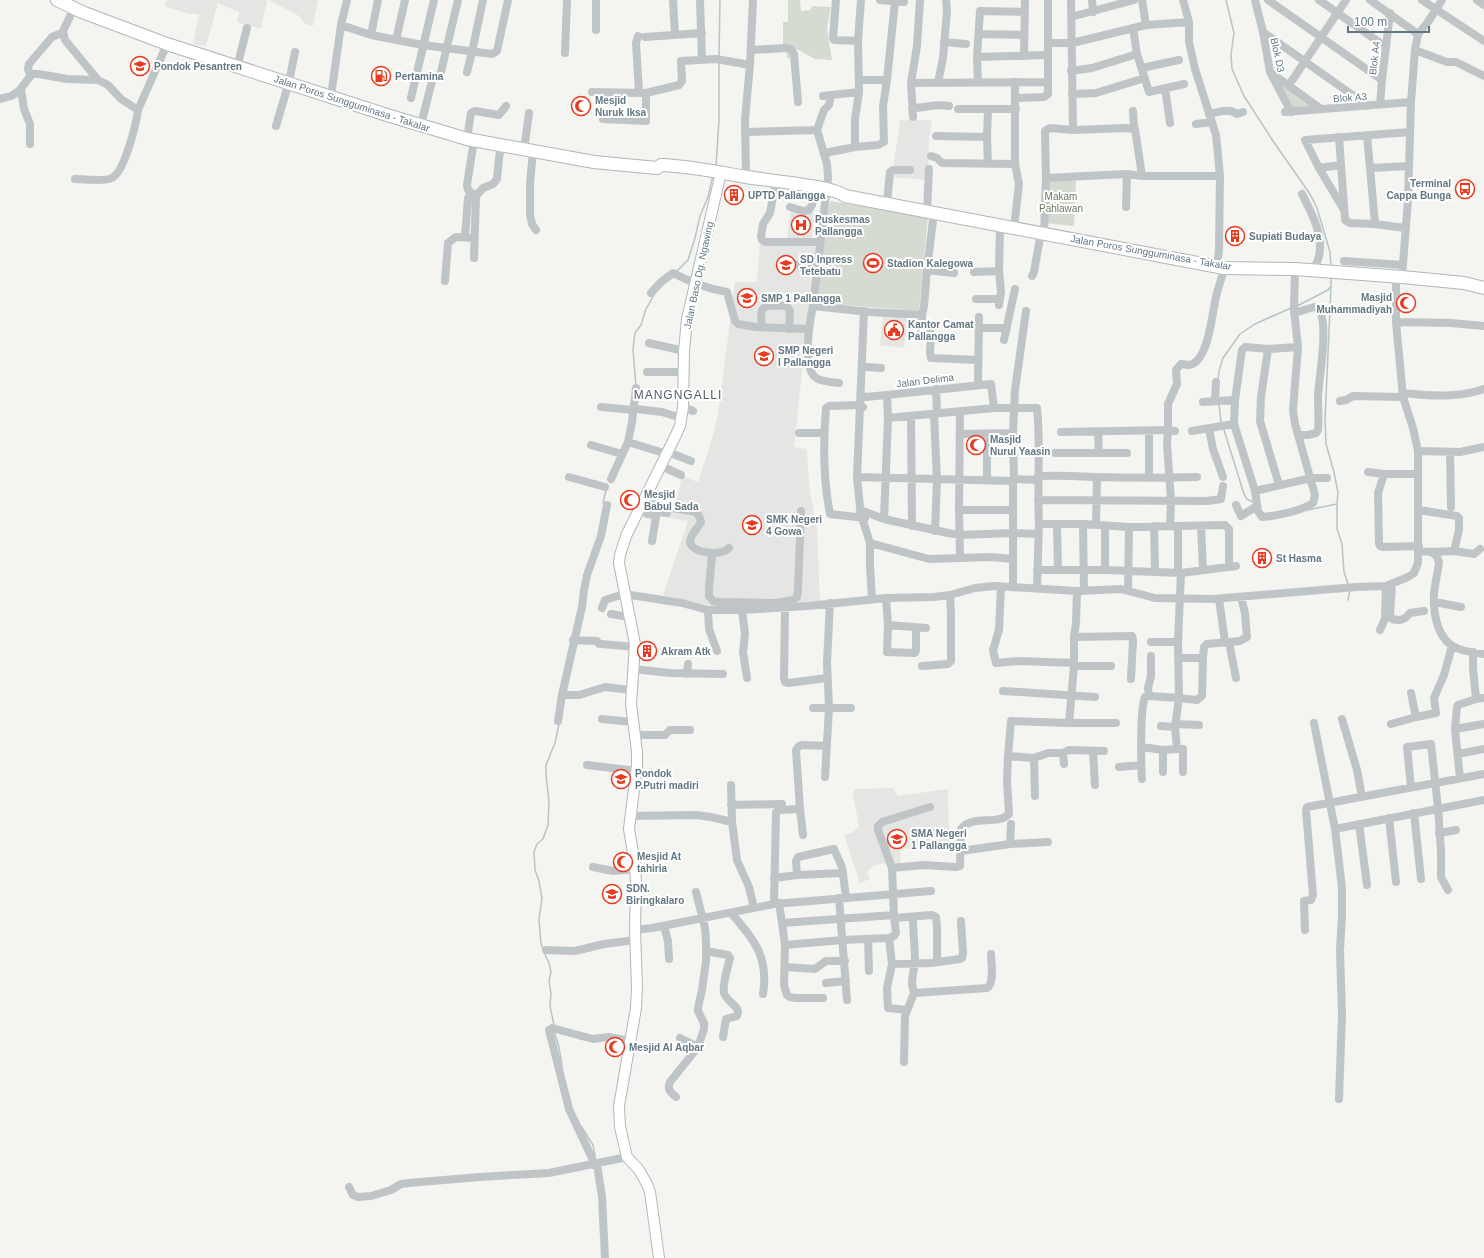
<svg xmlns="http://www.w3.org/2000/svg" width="1484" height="1258" font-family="Helvetica,sans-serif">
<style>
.built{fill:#e5e5e4}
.green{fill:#d6dbd1}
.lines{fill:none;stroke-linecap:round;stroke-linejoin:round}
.stream{stroke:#b6c4c7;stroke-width:1.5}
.major-casing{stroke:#b2b7ba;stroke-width:12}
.highway-casing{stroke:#b2b6b9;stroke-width:14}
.minor{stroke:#bfc4c6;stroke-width:8}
.major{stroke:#fff;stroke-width:10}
.highway{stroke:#fff;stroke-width:12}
.labels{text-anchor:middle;stroke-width:4;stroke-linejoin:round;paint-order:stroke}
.street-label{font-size:10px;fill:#627782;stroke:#fff}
.poi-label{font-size:10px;font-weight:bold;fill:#627782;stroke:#fff;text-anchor:start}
.park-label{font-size:10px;fill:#687961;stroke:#fff}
.quarter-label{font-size:12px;letter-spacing:1px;fill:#505f67;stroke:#fff}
</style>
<rect width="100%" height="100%" fill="#f4f4f0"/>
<path class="built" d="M167,0H267L261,28L245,25L237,22L239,12L218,3L206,46L193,44L199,14H189L165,6Z
M269,0H318L313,26L305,24L299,16Z
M900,120H932L929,141L928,180L892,177Z
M791,210L815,213L811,241L787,238Z
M760,242L817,247L811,287L794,447L807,449L809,485L817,530L820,601L739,607L711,606L663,595L688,521L640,513L647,499L676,504L682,476L698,482L712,439L718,414L735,282H757Z
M883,313L908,316L904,348L880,345Z
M893,788L898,796L948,789L949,842L937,843L917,850L905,848L900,852L901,865L887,863L875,865L867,872L870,879L860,883L844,835L852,833L859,827L853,793L856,789Z"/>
<path class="green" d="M788,0H800L801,11L810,10L812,6L831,7L827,28L832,60L815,59L793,47V58H787L786,49L783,47V22H788Z
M1273,73L1324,106L1292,109Z
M1047,178L1076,181L1074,226L1045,223Z
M830,201L928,217L919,311L818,303L822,252Z"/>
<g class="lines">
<path class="stream" d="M1226,0L1234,33L1231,55L1232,69L1244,96L1273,141L1310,194L1317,208L1330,252L1331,266
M719,56L720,0
M716,166L719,120V62
M677,271L688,260L695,238L700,216L708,197L713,175
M1331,287L1325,419L1326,444L1334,472L1338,493L1337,504V529L1342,544L1344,572L1348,584
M1297,306L1328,290L1331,286V276
M1218,380L1219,371L1223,358L1240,334L1255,324L1291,308
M636,386L633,349L635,333L641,325L646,309L654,295
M1219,404L1221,422
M1224,430L1244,494L1247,499L1253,502
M603,503L606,490
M1307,510L1337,504
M1348,600L1350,590
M543,949L541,944L539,920L542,898L539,881L535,870L534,852L537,844L543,839L548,825L549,802L546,775V765L555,743L559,724
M544,953L549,963L551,972L549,981L551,994L550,1006L554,1025
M554,1031L559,1047L562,1066
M581,1126L593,1145L595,1155"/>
<g class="major-casing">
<path id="major" d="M659,1258L650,1192L647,1184L639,1170L627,1157L620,1127L619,1106L636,1008L637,987L635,930L636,883L635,865L629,829L637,766V752L631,704L635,644L619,563L620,555L626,536L674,439L680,426L683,407L684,351L687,319L720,177"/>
</g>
<g class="highway-casing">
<path id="highway" d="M57,0L82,12L167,44L387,115L467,139L594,162L657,168
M657,168L661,165C690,166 718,172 746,177C764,180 834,186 845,196L1224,268L1295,269L1402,277L1464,283L1484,288"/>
</g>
<path class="minor" d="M596,0V30
M673,0L675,34
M700,0L702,60
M836,0L833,38L834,40L858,41
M880,0L904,2
M1071,0L1073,130L1125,128L1135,129L1142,176H1220
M1092,0L1093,12
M1142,0L1146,25
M1183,0L1189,22V42L1195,69L1216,135L1220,176L1219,250L1217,266
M1255,0L1263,32L1270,72L1291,112
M1268,0L1382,80
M1319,0L1386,47
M1370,0L1418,34
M1422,0L1484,41
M1477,0L1484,5
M74,8L63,31L65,40L98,80L108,85L121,99L138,110C136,124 125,171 112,178C104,182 85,179 75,179
M1071,17L1134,0
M341,25L371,35L423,45L492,54L497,51L508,0
M1133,28L1137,54L1149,92L1184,84
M1263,32L1368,106
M979,34L1024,35
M371,35L378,0
M638,36L636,43L639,92
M645,37L702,33
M396,40L405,0
M944,42L966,44
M1048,43H1072L1146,25L1189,22
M751,50L786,48L791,49L794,54L798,102
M1415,50L1447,62H1456L1484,76
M565,53L567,0
M1024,56L1025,0
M977,57L1047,55
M237,67L247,28
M1142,68L1179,60
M1071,71L1092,68L1137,54
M441,72L458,0
M467,72L472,52L483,0
M1270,72L1321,109
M30,75L28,69L29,64L52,37L62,33
M887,80L895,1
M911,83L1048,82
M938,83L943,58L947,11L946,0
M978,83L977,57L980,11L1025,12
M1289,85L1346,0
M1165,88L1170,123
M21,89L24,109L30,124V144
M592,92L643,93
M1072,94L1096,93L1145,78
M331,96L341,25L347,0
M823,96L859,92
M411,98L434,0
M1015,98L1044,97L1048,94V0
M0,99L11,96L19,91L32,74H39L67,79L98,80
M1380,105L1382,80L1390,13
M912,108C925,108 937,103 949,106
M958,109H1016
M138,110L167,44
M1133,111L1134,129
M1285,112L1411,102
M1209,114C1219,112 1229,108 1237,114L1243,112
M913,117L911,83L917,46L920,0
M603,119L646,121V93L679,85L682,81L681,61L716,59L750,65
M1196,124L1212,122
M421,125L433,77
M276,126L289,82L295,52
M745,132L817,130
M936,136L987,137L988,164
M987,137L988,109
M1339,137L1345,220L1350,223L1375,224L1367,135
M467,139L471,113L475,111L499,115L506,106
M855,147V119L859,92L858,41L861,0
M524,150L529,113
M533,151L530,183V215L532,224L536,230
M825,153L855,147L878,145L884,142L883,106L887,80H859
M931,156L937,158L942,163L1015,164
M1319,168L1341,165
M1370,168L1409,166
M746,177L745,119L750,65L753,0
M1046,178L1127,174L1142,176
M775,186L770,213L763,224L761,236L762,240L765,242H820
M827,190L828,177L827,164L817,130L824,110L829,105L831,95
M1302,194C1311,212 1324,235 1319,256C1318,261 1315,266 1313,271
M476,196L483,188L493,184L497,179L499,158L501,146
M887,203L890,172L893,170H910
M790,207L803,211L809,210L812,205L814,193
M1126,207L1127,174
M1344,210L1319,168L1305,140L1410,132
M927,211L929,169
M1375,224L1405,228
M1014,228L1019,184L1015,164V82
M1044,233L1046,178L1045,131L1050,128L1073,130
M465,237L468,198L470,195H475
M474,258L476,196L468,190L467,185L474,140
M1344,261L1403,265
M793,264L817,267
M1295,269L1294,310L1298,347L1293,410L1295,424L1315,495L1313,503C1301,511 1276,516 1262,517L1258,511L1255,491L1234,424L1235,400L1242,350L1245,347L1268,349L1298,347
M927,270L954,273
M974,272L999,271
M1032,276L1034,272L1041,232
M1402,277L1408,200L1411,102L1415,50L1418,34L1428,22L1442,0
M445,281L448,243L456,237L474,238
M651,293L661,282L673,273C690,282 708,289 727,292L735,321L738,324L756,327L809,329
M976,299H1000
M999,305L1001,292L999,271L1000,225
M813,306L826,195
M864,311L857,477L861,517L864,524L870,543V567L872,599
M1294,313L1314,307L1319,309C1329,325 1319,377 1318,396C1318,408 1319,419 1318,430L1316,433L1308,435H1298
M922,315V330L926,332H930L931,334L930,352L931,358L978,360
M1396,322L1451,323L1484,326
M762,327C762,323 760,314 762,310C765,303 781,306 787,306L790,311L789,329
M978,328H1007
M1004,340L1015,289
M649,343L684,351
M1268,349L1261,397L1260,421L1279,485
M867,367L881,368
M647,372H684
M839,383C832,382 820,382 815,377C802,366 810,320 813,306L869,312L922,315L924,306L927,270L934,212
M978,384L979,317
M636,388L632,422L628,442L667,454
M936,389L937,414
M1403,393C1430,396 1458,398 1484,389
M861,396L865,397L887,395L991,384L994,408
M1215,401L1216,382
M1340,401L1346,400L1353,396L1403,397
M1203,402L1235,400
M601,407L633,410
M683,407L693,411
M863,407L860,405L829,406L826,408C823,444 823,479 830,514L865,518
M636,409L662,412L681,418
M960,412L959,510L960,557
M934,414L937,480L935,531
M911,416L912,526
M888,418L994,408H1037C1041,446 1037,485 1039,524
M1209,429L1213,449L1223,477
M1149,431V477
M1192,431L1234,424
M1061,432L1168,430V404L1177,384L1176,370L1181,364C1184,364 1187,365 1190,365C1209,360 1212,313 1216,297C1218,288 1222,278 1224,268
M1098,432L1099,453
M799,433H824
M960,434L1013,433
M591,445L622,454
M1418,451L1460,452L1484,447
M668,452L691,461
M1450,452L1451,507
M1055,453H1127
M661,466L681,475
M1368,472L1384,474
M1418,474H1384L1378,493L1379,544L1380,546L1383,547L1419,546
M1038,476C1057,475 1076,476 1096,477C1129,478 1163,478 1197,477
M569,477L605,487
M857,477L1013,481
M611,479L628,442
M1014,479L1038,480
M987,481V434
M1255,491L1311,478H1327
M1038,500L1207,501L1221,499L1223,486
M643,503L696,512L699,516L701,522C698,529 690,534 690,542C691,553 721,557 729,548
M607,505L601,536L587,575L584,590L582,607L562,695H579L605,687L631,690
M1236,505L1241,516L1257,506
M641,509L667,513
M860,510L884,519L948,533L960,535L1014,533L1038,534
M959,510H1013
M1419,510L1457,516L1459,518V530L1454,551L1432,552
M647,514L654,515L656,517L652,541
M884,519L888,418L887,395
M1057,524L1058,570
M1083,524L1084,591
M1096,525L1097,477
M1105,526V570
M1154,526L1155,572
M1170,526L1171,501L1167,444L1168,430L1175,431
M1178,526V573
M1201,526L1203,570
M870,543L929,559L991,557L1013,559
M1419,551L1432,552L1437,557L1439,562C1438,573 1435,583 1434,593C1433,611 1436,634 1451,645C1460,651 1474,653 1484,654
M1454,551L1474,554L1480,549
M712,554L709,589V596L713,601L719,602L776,603L794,600L797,597L798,590L801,511
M1037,570H1105L1181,573L1236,566
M1392,584L1390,615L1392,619C1400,621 1405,620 1410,613L1424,611
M1001,587L999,630L993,650L996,663L1018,661L1074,663
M1013,587V481L1014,479L1013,433L1015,390L1026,311
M1037,588L1039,524H1083L1129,527L1225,525L1229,529V567
M1128,590L1129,527
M1077,591L1076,623L1074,637V666L1069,723L1011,721L1008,756L1034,758L1048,753H1063L1069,750L1104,751
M886,598L888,625L887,652L915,653L916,650V628
M1219,599L1225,642
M1435,602L1461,607
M602,608L605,600L624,594L682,603L708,610H742L808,606L886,598L934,597L950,595L975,588L994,586L1077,591L1121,589L1155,598L1213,599L1356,587L1386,586L1408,577L1414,573L1418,563V451L1413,428L1403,397L1396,322V276
M785,608L784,678L785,682L788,683L827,678
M708,610L709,629L717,651
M742,610L745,634L743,652L747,678
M611,614L630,617
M888,625L926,628
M1380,630L1385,619L1386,586
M1074,637L1132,636L1133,640L1131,679
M573,640L597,641L599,644H601L635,647
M1151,642H1178
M1229,642L1236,678
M1473,652V668L1476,699
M1203,658L1204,647L1207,644L1240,641L1247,637L1245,613L1241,597
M922,666L948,664L951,661V613L950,595
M1074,666H1111
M633,669L670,673L723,674
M687,674L688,664
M1003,691L1095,697
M1149,696L1148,688L1151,676V656
M813,708H851
M1416,717L1436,713L1434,698L1444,675L1452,646
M602,719L632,722
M1342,719L1357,770L1362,797
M558,721L562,695
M1069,723H1116
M1314,723L1335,829L1342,888V915L1340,950L1342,1015L1339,1099
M1175,724L1199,725
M1391,724L1416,717L1411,693
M1161,726L1175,727
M1455,729L1484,724
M635,735H665L670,730H690
M1142,747L1163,750L1177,749L1175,727L1179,698L1178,642L1181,573
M1177,749H1183V772
M1163,750V772
M1093,751L1095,785
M1063,753L1064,764
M1458,754L1484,749
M1034,758L1035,796
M587,765L637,771
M1119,767L1141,765
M825,777L829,708L827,663L830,603
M1460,778L1455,729L1457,707L1458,705L1476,699L1484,698
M1142,779C1141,763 1140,709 1145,697L1149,696L1179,698L1197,700L1202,696L1203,658H1178
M731,785L732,822
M1411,787L1407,747L1431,744L1438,808L1441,851V877L1448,890
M731,805L782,804
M800,809L796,750L799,746L802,745L826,746
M1414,813L1421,879
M630,816L696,815L711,817L732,822L737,860L749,887L754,908
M1389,818L1396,882
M1359,824L1367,885
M1335,829L1484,800
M1439,833L1456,830
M1010,844L1011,824
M961,851L1010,844L1048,842
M593,867L613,871L635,869
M892,868L924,865L955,867L960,866L961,829C972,814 998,826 1009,814L1007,781L1008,756
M797,875L796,861L798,857L834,849L842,867L846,897
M774,878L797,875L843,873
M839,898L847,1000
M779,903L782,923L894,915
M774,904L776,812L780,810L800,809L803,835
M731,913C754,939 769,957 763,994
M913,917C913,932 915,947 915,962C914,972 909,984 915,993L987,988C995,982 991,964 991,954
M894,918L932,915L936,917L937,927V962
M782,923L785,945L784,985L787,995L790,997L796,998H823
M664,926L668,941L669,959
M635,930L652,928L774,904L931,891
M1305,930L1304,901L1311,900L1313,895L1306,810L1307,807L1484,774
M889,938L892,964L931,963L960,959L962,958L963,953L961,921
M868,939L869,971
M785,945L843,940L889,938L894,936L896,933L894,915L892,868L878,830V826L882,822L930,807
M546,950L575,951L604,944L635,940
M706,951L728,955L730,958C728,966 722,985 724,993C726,1002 742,1006 737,1016L726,1019L723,1037
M892,964L887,988L888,1008L907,1010
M785,967L815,969L826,961H845
M826,983L846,981
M680,1038L698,1047
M904,1062L905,1016L914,993
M676,1097C670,1092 667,1089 670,1082L698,1047L704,1029V1023L698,1011V1008L702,990L706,961V942L705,928L696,892
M597,1164L602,1197L605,1258
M593,1165L592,1158L569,1109L549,1030L552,1028L593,1039L609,1037L630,1041
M349,1187L353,1195L358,1197L371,1196L391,1190L401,1184L409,1183L479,1177L549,1173L627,1157"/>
<use href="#major" class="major"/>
<use href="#highway" class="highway"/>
</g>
<defs>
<g id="school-ring" transform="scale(1)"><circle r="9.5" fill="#fff" stroke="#e73a1e" stroke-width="1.5"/><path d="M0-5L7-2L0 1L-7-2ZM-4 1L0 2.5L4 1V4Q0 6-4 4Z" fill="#e73a1e"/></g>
<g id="fuel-ring" transform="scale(1)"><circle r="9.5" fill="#fff" stroke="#e73a1e" stroke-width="1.5"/><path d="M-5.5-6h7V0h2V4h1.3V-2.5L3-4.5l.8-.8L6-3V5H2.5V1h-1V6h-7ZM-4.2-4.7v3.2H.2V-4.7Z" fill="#e73a1e"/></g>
<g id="mosque-ring" transform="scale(1)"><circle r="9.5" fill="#fff" stroke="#e73a1e" stroke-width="1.5"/><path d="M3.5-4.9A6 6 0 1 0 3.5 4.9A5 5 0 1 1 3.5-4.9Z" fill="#e73a1e"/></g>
<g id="bus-ring" transform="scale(1)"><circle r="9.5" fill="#fff" stroke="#e73a1e" stroke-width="1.5"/><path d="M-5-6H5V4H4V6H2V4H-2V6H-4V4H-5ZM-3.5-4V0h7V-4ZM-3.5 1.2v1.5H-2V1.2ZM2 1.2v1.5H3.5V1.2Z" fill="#e73a1e"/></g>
<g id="building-ring" transform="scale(1)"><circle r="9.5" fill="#fff" stroke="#e73a1e" stroke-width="1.5"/><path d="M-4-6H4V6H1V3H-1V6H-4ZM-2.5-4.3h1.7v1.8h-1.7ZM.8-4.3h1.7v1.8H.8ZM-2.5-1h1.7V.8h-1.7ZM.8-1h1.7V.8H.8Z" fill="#e73a1e"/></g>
<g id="hospital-ring" transform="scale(1)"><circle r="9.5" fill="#fff" stroke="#e73a1e" stroke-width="1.5"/><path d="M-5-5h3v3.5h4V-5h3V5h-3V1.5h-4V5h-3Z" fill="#e73a1e"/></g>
<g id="stadium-ring" transform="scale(1)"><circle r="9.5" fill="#fff" stroke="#e73a1e" stroke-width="1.5"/><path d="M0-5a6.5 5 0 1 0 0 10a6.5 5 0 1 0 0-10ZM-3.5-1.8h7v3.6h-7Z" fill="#e73a1e"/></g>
<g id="civic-ring" transform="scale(1)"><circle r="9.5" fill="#fff" stroke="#e73a1e" stroke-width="1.5"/><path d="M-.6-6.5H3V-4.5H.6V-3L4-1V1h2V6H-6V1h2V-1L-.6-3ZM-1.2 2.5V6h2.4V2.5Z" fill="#e73a1e"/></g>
</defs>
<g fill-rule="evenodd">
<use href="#school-ring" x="140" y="66"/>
<use href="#fuel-ring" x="381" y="76"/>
<use href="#mosque-ring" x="581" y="106"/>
<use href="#bus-ring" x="1465" y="189"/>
<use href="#building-ring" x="734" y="195"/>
<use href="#hospital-ring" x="801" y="225"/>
<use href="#building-ring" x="1235" y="236"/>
<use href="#stadium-ring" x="873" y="263"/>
<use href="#school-ring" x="786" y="265"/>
<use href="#school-ring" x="747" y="298"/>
<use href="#mosque-ring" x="1406" y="303"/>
<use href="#civic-ring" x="894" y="330"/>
<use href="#school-ring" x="764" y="356"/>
<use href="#mosque-ring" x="976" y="445"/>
<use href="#mosque-ring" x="630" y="500"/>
<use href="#school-ring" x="752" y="525"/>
<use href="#building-ring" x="1262" y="558"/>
<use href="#building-ring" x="647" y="651"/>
<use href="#school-ring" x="621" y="779"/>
<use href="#school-ring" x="897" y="839"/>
<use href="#mosque-ring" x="623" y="862"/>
<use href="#school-ring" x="612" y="894"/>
<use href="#mosque-ring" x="615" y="1047"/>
</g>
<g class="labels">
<g class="street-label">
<text transform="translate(1278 55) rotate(77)" y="4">Blok D3</text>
<text transform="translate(1374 58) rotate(-83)" y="4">Blok A4</text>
<text transform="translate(1350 97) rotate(-4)" y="4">Blok A3</text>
<text transform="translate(352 103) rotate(18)" y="4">Jalan Poros Sungguminasa - Takalar</text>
<text transform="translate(1151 252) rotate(10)" y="4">Jalan Poros Sungguminasa - Takalar</text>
<text transform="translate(698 275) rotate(-78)" y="4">Jalan Baso Dg. Ngawing</text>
<text transform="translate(925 380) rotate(-7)" y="4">Jalan Delima</text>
</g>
<g class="poi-label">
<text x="154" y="70">Pondok Pesantren</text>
<text x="395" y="80">Pertamina</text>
<text x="595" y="104">Mesjid<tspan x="595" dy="12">Nuruk Iksa</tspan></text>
<text x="1451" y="187" text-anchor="end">Terminal<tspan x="1451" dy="12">Cappa Bunga</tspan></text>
<text x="748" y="199">UPTD Pallangga</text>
<text x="815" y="223">Puskesmas<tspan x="815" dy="12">Pallangga</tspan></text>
<text x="1249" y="240">Supiati Budaya</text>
<text x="800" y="263">SD Inpress<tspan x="800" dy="12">Tetebatu</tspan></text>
<text x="887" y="267">Stadion Kalegowa</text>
<text x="1392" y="301" text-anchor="end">Masjid<tspan x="1392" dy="12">Muhammadiyah</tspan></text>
<text x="761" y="302">SMP 1 Pallangga</text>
<text x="908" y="328">Kantor Camat<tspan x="908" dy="12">Pallangga</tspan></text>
<text x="778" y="354">SMP Negeri<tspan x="778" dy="12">I Pallangga</tspan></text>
<text x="990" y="443">Masjid<tspan x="990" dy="12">Nurul Yaasin</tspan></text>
<text x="644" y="498">Mesjid<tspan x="644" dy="12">Babul Sada</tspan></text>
<text x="766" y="523">SMK Negeri<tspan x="766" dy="12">4 Gowa</tspan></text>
<text x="1276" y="562">St Hasma</text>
<text x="661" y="655">Akram Atk</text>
<text x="635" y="777">Pondok<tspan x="635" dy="12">P.Putri madiri</tspan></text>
<text x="911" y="837">SMA Negeri<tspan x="911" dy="12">1 Pallangga</tspan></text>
<text x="637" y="860">Mesjid At<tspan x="637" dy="12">tahiria</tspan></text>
<text x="626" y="892">SDN.<tspan x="626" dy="12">Biringkalaro</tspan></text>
<text x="629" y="1051">Mesjid Al Aqbar</text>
</g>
<g class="park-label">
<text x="1061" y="200">Makam<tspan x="1061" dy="12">Pahlawan</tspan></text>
</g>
<g class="quarter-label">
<text x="678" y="399">MANGNGALLI</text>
</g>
</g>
<path d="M1348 26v6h81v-6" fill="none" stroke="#627782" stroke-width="2"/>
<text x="1354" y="26" font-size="12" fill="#627782" stroke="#ffffff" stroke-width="3" paint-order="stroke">100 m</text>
</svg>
